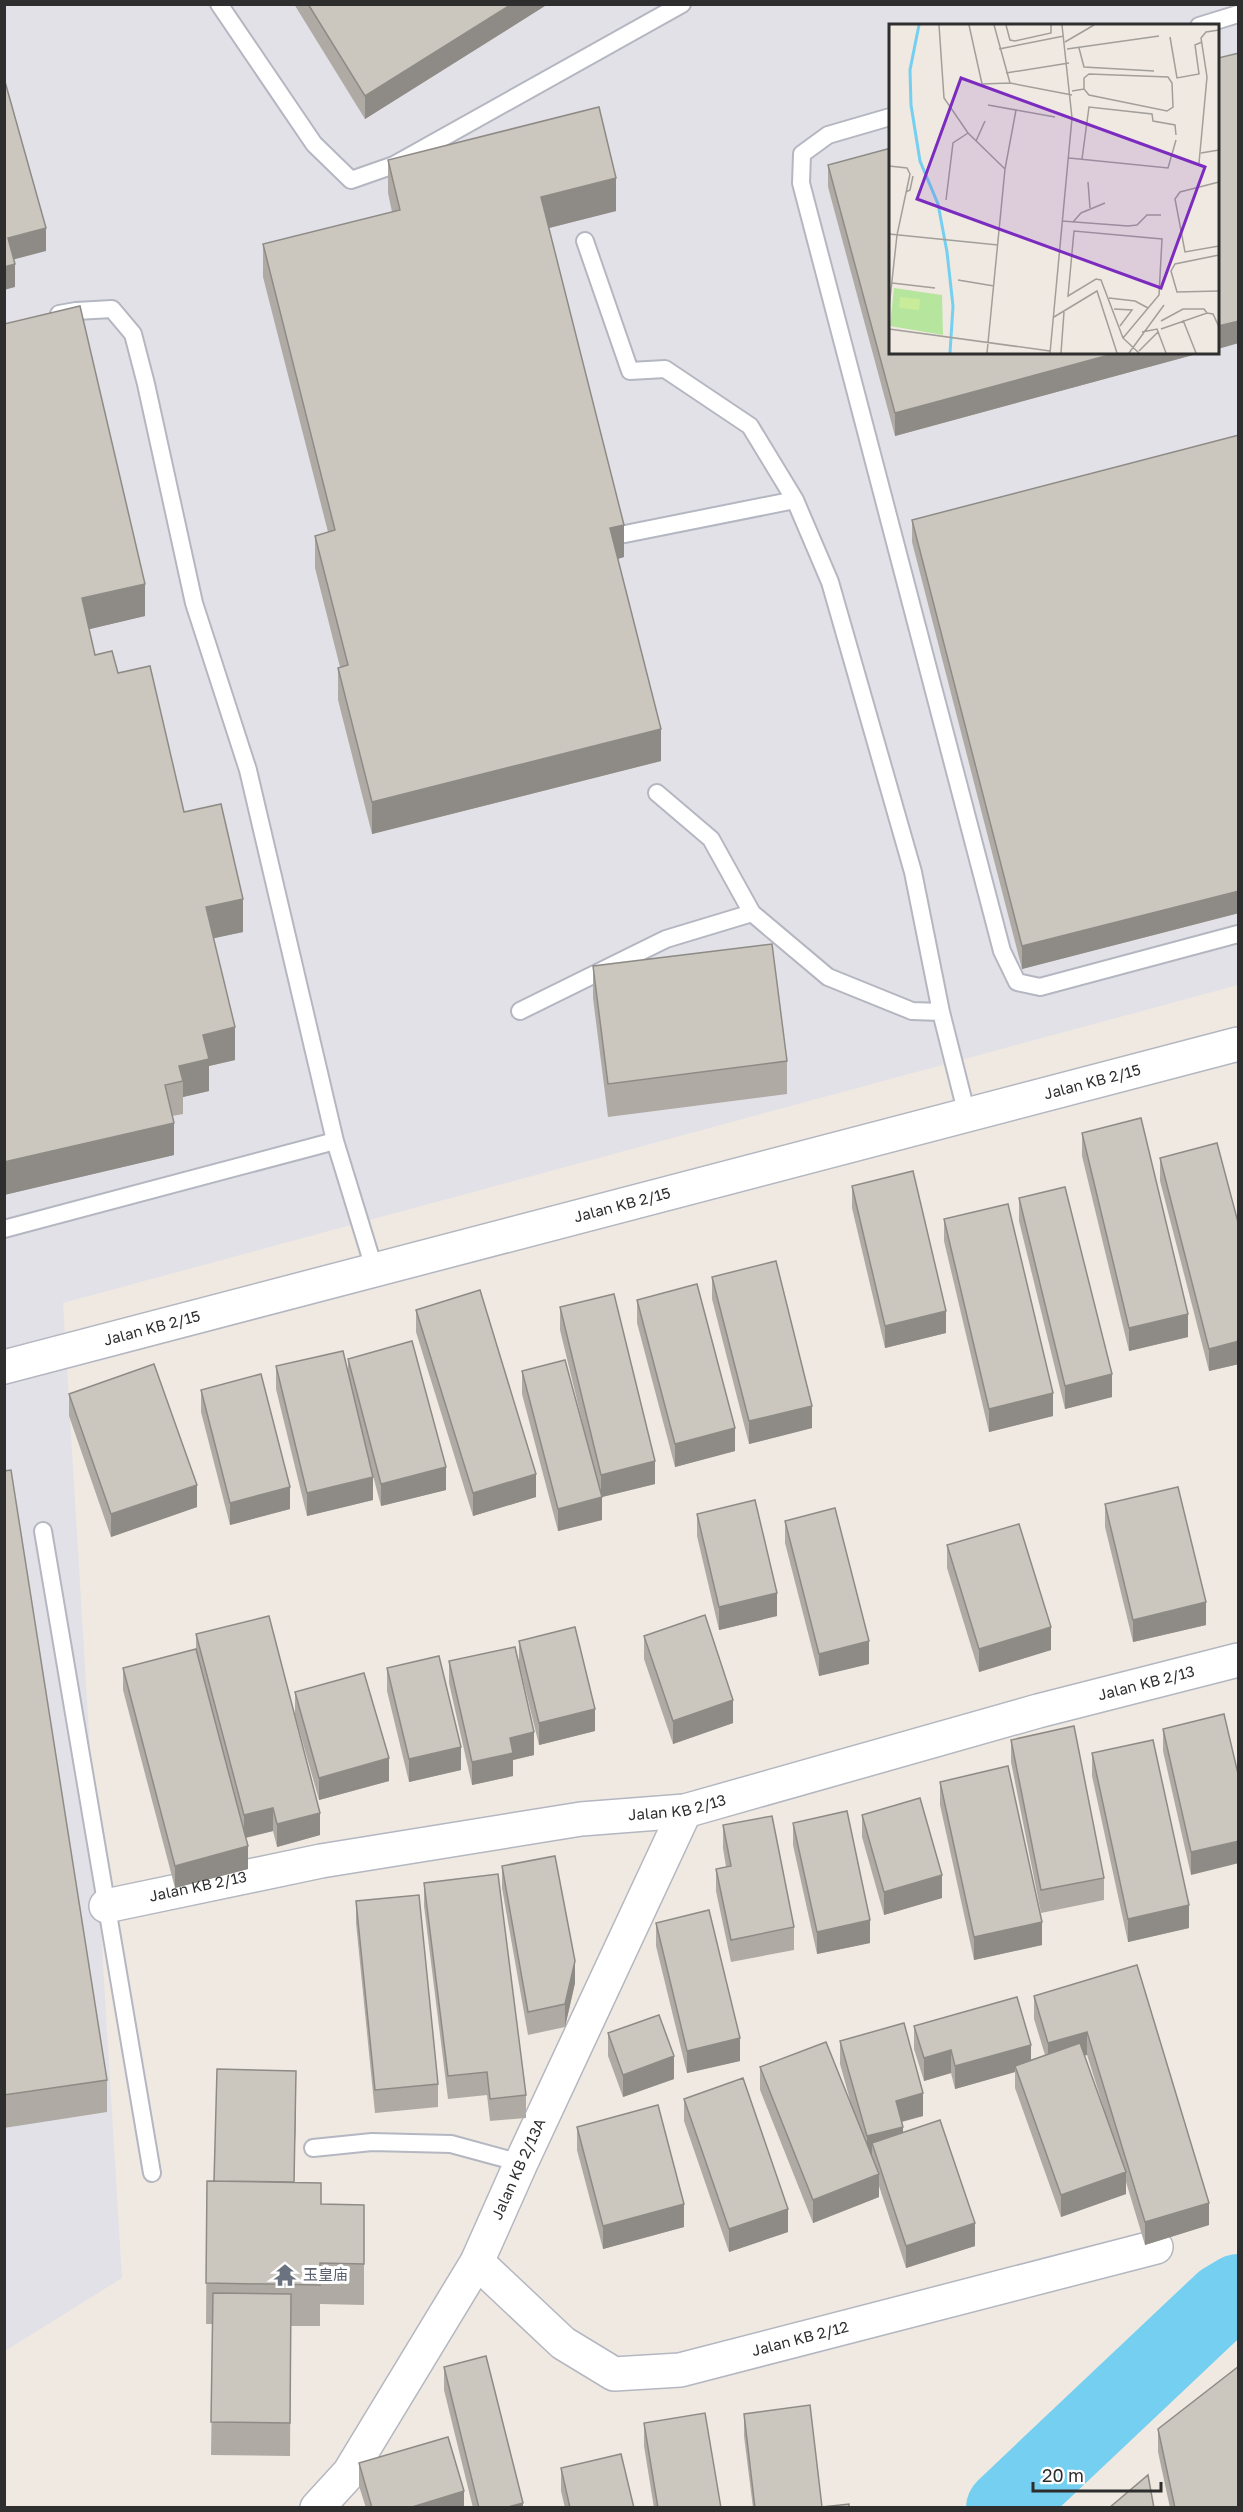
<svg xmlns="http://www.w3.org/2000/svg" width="1243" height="2512" font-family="'Golos Text','Noto Sans SC',sans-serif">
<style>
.industrial{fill:#e3e1e8;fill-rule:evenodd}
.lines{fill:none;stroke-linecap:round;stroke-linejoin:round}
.river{stroke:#75cff0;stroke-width:76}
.service-casing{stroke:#b4b7c1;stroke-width:20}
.minor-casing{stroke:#b4b7c1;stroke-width:36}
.service{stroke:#fff;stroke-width:16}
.minor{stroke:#fff;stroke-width:33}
.wall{fill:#afaba4;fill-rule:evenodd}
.shaded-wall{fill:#8e8b86}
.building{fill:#cbc7bf;stroke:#8e8b86;stroke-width:1.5}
.labels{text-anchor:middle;stroke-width:6;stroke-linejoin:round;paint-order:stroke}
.street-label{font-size:15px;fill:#2e2e2e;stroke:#fff}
.worship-label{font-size:15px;fill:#5b616d;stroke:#fff;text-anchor:start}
.inset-river{fill:none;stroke:#75cff0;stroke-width:3}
.inset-road{fill:none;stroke:#a29e99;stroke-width:1.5}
.view{fill:#7b2cbf;fill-opacity:0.15;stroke:#7b2cbf;stroke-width:3}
.inset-edge{fill:none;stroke:#2e2e2e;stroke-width:3}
</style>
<rect width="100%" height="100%" fill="#efe9e1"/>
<path class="industrial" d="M5,5H1238V985L63,1303L122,2278L5,2351ZM890,26H1218V352H890Z"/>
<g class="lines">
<path class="river" d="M1004,2508L1223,2301L1238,2292"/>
<g class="service-casing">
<path id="service" d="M219,4L314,144L351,180L394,165L682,4
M1199,26L1238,14
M890,117L828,135L802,154L801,183L1002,951L1017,982L1040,987L1238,934
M585,241L630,371L665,369L750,426L795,500L830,582L913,872L941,1012L967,1115
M59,314L76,311L112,309L133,334L146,384L194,603L248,770L335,1141L374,1268
M625,534L795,500
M657,793L711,839L752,913L828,977L912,1011L941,1012
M520,1011L666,939L752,913
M4,1229L335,1141
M43,1531L152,2173
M313,2148L372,2142L451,2144L521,2163"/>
</g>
<g class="minor-casing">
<g id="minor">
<path id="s1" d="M4,1367L1238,1044"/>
<path id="s2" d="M106,1906L321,1861L581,1819L685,1811L1038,1711L1238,1660"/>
<path id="s3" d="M477,2262L563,2343L614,2374L680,2370L1156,2247"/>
<path id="s4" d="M317,2508L349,2473L477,2262L521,2163L685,1811"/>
</g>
</g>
<use href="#service" class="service"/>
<use href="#minor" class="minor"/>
</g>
<path class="wall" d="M294,4H548L365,119Z
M388,160L616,211L549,228L624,557L618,559L661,761L372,834L338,700V668L340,667L315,568V536L328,532L263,277V244L392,212L388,193Z
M828,165L1204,352L895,436L828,187Z
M4,324L145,616L89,629L95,655L118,673L184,812L243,932L213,938L235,1060L209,1066V1091L183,1097V1114L172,1116L174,1155L4,1195Z
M1239,435V913L1022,969L912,542V520Z
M593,966L787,1061V1094L608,1117L593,998Z
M1082,1133L1188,1337L1129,1351L1082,1156Z
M1160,1158L1239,1226V1364L1209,1371L1160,1181Z
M852,1186L946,1333L885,1348L852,1208Z
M1019,1198L1112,1397L1065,1409L1019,1221Z
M944,1219L1053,1416L989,1432L944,1241Z
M712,1277L812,1428L749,1444L712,1299Z
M637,1300L735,1451L675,1467L637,1323Z
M560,1307L655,1484L602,1497V1520L558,1531L522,1394V1371L593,1466L560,1330Z
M416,1310L536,1497L473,1516L416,1332Z
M348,1359L446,1490L381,1506L368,1457L373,1500L307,1516L276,1389V1366L348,1372Z
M201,1390L290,1509L230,1525L201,1412Z
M69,1394L197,1507L111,1537L69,1416Z
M4,1471L107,2080V2112L4,2128Z
M1105,1504L1206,1625L1133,1642L1105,1527Z
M697,1514L777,1616L719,1630L697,1536Z
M785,1521L869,1664L819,1676L785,1543Z
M947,1545L1051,1650L979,1672L947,1568Z
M196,1634L320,1835L277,1847L273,1831L246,1838L248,1869L175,1888L123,1690V1668L196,1651Z
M644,1636L733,1723L673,1744L644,1659Z
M519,1641L595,1731L539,1745L519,1663Z
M449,1661L534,1755L513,1760V1776L472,1785L449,1683Z
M387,1668L461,1770L409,1782L387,1691Z
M295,1692L389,1781L319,1800L295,1715Z
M1224,1714L1191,1875L1163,1751V1729Z
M1011,1740L1104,1878V1900L1041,1913L1011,1762Z
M1092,1753L1189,1928L1128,1942L1092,1776Z
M940,1782L1042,1945L974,1960L940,1805Z
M862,1815L942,1898L884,1915L862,1837Z
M793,1823L870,1943L817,1954L793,1845Z
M723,1825L794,1927V1950L731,1962L716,1891V1869L726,1867L723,1848Z
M502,1866L575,1983L565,2027L528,2035L502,1888Z
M424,1883L526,2095V2118L490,2121L487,2095L448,2099L424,1906Z
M356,1901L438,2084V2107L375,2113L356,1923Z
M656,1923L740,2061L687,2073L656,1946Z
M1137,1965L1209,2225L1145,2245L1126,2182V2194L1061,2217L1015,2088V2072L955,2089L951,2073L924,2081L914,2049V2026L1031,2060L1045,2055L1034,2019V1996ZM1084,2055H1087L1105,2112Z
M608,2033L674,2079L623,2097L608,2056Z
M840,2041L923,2116L902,2122L903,2133L975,2246L906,2268L879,2186V2197L813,2223L760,2090V2067L852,2107L840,2064Z
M684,2099L788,2232L729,2252L684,2121Z
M296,2104L294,2182L321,2204L364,2205V2305L320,2304V2326H291L290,2456L211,2455L213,2324H206L207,2181H214Z
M577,2127L684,2227L603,2249L577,2150Z
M444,2367L523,2508H473L444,2390Z
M744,2414L822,2507L849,2508H753L744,2436Z
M644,2423L721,2508H654L644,2446Z
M1158,2429L1239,2508H1170L1158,2452Z
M359,2463L464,2508H366L359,2486Z
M561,2468L634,2508H565L561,2491Z"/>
<path class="shaded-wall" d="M512,4H548L365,119V96Z
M616,178V211L541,230V197Z
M46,228V251L8,261V238Z
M15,264V287L4,290V267Z
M1239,321V343L1218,349V326Z
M1120,352H1204L895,436V413Z
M624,525V557L610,561V528Z
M145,584V616L82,631V598Z
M661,729V761L372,834V802Z
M1239,891V913L1022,969V946Z
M243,899V932L206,940V907Z
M235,1027V1060L209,1066V1091L183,1097V1081L179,1066L203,1035Z
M174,1123V1155L4,1195V1162Z
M946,1311V1333L885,1348V1326Z
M1188,1314V1337L1129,1351V1328Z
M1239,1341V1364L1209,1371V1349Z
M1112,1374V1397L1065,1409V1386Z
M1053,1393V1416L989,1432V1409Z
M812,1406V1428L749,1444V1421Z
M735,1428V1451L675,1467V1444Z
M655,1461V1484L602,1497V1520L558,1531V1509L601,1497V1475Z
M446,1467V1490L381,1506V1484Z
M536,1474V1497L473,1516V1493Z
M373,1477V1500L307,1516V1493Z
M197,1485V1507L111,1537V1514Z
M290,1487V1509L230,1525V1503Z
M777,1593V1616L719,1630V1607Z
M1206,1602V1625L1133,1642V1620Z
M1051,1627V1650L979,1672V1649Z
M869,1641V1664L819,1676V1654Z
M733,1700V1723L673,1744V1721Z
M595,1709V1731L539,1745V1723Z
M534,1732V1755L513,1760V1776L472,1785V1762L510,1738Z
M461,1747V1770L409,1782V1759Z
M389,1758V1781L319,1800V1778Z
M273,1808V1831L244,1838V1815Z
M320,1813V1835L277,1847V1824Z
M1239,1841V1863L1191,1875V1852Z
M248,1846V1869L175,1888V1866Z
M942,1875V1898L884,1915V1892Z
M1189,1905V1928L1128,1942V1919Z
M870,1920V1943L817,1954V1932Z
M1042,1922V1945L974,1960V1937Z
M575,1961V1983L565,2027V2004Z
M1087,2032V2055L1048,2066V2043Z
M740,2038V2061L687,2073V2051Z
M1031,2045V2067L1015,2066V2072L955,2089V2066Z
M951,2050V2073L924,2081V2058Z
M674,2056V2079L623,2097V2075Z
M296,2071V2104L293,2220V2188Z
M923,2093V2116L896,2123V2101Z
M903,2127V2149L872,2143V2157L867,2159V2136Z
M1126,2172V2194L1061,2217V2195Z
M879,2174V2197L813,2223V2200Z
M1209,2203V2225L1145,2245V2222Z
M684,2204V2227L603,2249V2226Z
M788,2209V2232L729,2252V2229Z
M975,2223V2246L906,2268V2246Z
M464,2491V2508H409Z
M523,2503V2508H504Z"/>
<path class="building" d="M308,4H512L365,96Z
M1239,53V321L1218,326V58Z
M4,78L46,228L8,238L15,264L4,267Z
M599,107L616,178L541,197L624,525L610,528L661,729L372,802L338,668L348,665L315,536L335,530L263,244L400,210L388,160Z
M891,148V352H1120L895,413L828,165Z
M80,306L145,584L82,598L95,655L112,651L118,673L150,666L184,812L221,804L243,899L206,907L235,1027L203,1035L209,1059L179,1066L183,1081L165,1085L174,1123L4,1162V324Z
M1239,435V891L1022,946L912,520Z
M772,944L787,1061L608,1084L593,966Z
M1141,1118L1188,1314L1129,1328L1082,1133Z
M1217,1143L1239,1226V1341L1209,1349L1160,1158Z
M913,1171L946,1311L885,1326L852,1186Z
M1065,1187L1112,1374L1065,1386L1019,1198Z
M1008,1204L1053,1393L989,1409L944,1219Z
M776,1261L812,1406L749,1421L712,1277Z
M697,1284L735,1428L675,1444L637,1300Z
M480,1290L536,1474L473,1493L416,1310Z
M614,1294L655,1461L601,1475L560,1307Z
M412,1341L446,1467L381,1484L348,1359Z
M343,1351L373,1477L307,1493L276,1366Z
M565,1360L602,1497L558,1509L522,1371Z
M154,1364L197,1485L111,1514L69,1394Z
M261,1374L290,1487L230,1503L201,1390Z
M11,1470L107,2080L4,2095V1471Z
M1178,1487L1206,1602L1133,1620L1105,1504Z
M755,1500L777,1593L719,1607L697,1514Z
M835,1508L869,1641L819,1654L785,1521Z
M1019,1524L1051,1627L979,1649L947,1545Z
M705,1615L733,1700L673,1721L644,1636Z
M269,1616L320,1813L277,1824L273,1808L244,1815L196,1634Z
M575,1627L595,1709L539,1723L519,1641Z
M515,1647L534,1732L510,1738L513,1753L472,1762L449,1661Z
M196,1649L248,1846L175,1866L123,1668Z
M439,1656L461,1747L409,1759L387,1668Z
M364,1673L389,1758L319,1778L295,1692Z
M1224,1714L1239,1778V1841L1191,1852L1163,1729Z
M1074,1726L1104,1878L1041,1890L1011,1740Z
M1153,1740L1189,1905L1128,1919L1092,1753Z
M1008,1766L1042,1922L974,1937L940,1782Z
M920,1798L942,1875L884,1892L862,1815Z
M847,1811L870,1920L817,1932L793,1823Z
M772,1816L794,1927L731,1940L716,1869L731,1866L723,1825Z
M555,1856L575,1961L565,2004L528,2012L502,1866Z
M498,1874L526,2095L490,2099L487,2072L448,2076L424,1883Z
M419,1895L438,2084L375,2090L356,1901Z
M709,1910L740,2038L687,2051L656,1923Z
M1137,1965L1209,2203L1145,2222L1087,2032L1048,2043L1034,1996Z
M1017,1997L1031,2045L955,2066L951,2050L924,2058L914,2026Z
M659,2015L674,2056L623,2075L608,2033Z
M904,2023L923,2093L896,2101L903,2127L867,2136L840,2041Z
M826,2042L879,2174L813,2200L760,2067Z
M1080,2043L1126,2172L1061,2195L1015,2066Z
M217,2069L296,2071L294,2182L214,2181Z
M743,2078L788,2209L729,2229L684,2099Z
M658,2105L684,2204L603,2226L577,2127Z
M940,2120L975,2223L906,2246L872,2143Z
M207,2181L321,2183V2204L364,2205V2264L320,2263V2285L206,2283Z
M213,2293L291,2294L290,2423L211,2422Z
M486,2356L523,2503L504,2508H479L444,2367Z
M1239,2366V2508H1175L1158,2429Z
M810,2405L822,2507L849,2504V2508H755L744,2414Z
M705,2413L721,2508H658L644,2423Z
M448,2437L464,2491L409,2508H372L359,2463Z
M621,2454L634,2508H570L561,2468Z
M1148,2475L1154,2508H1109Z"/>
<defs>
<g id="temple-bare" transform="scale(1.8)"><path d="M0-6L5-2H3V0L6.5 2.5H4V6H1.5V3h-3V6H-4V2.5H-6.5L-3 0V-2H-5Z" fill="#6b7280" stroke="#fff" stroke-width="2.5" paint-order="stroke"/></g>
</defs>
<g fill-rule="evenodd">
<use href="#temple-bare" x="285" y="2275"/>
</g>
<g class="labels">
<g class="street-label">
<text dy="5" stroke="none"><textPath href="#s1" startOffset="1125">Jalan KB 2/15</textPath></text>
<text dy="5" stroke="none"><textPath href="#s1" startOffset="639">Jalan KB 2/15</textPath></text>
<text dy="5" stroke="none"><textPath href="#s1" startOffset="153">Jalan KB 2/15</textPath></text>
<text dy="5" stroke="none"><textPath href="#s2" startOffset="1066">Jalan KB 2/13</textPath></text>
<text dy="5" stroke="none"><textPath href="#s2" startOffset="580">Jalan KB 2/13</textPath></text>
<text dy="5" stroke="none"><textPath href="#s2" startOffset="94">Jalan KB 2/13</textPath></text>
<text dy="5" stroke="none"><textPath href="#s4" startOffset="396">Jalan KB 2/13A</textPath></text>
<text dy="5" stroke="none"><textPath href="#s3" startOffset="368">Jalan KB 2/12</textPath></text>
</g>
<g class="worship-label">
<text x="303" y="2280">玉皇庙</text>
</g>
</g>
<g transform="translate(889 24)">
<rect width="330" height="330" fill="#efe9e1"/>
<path d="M5,264L53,271L54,311L1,302Z" fill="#b6e59e"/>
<path d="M11,273L31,275L30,286L10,284Z" fill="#c9ec9a"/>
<path class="inset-river" d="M30,1L21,46L22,81L31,137L49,180L58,228L64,282L61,329"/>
<path class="inset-road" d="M50,1L55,74L79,109L116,145M80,1L93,60L121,59L183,71M105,1L121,59M117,1L121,16L126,17L162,9V1M281,13L288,54L310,50L306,21L313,18M176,18L205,1M190,24L195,43L265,47M110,25L175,12M178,25L270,12M117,49L180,39M183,67L195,65L200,71L278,87L284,83L283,59L279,53L200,50L195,54V65M99,81L166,93M87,117L96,97M312,129L330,126M180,134L279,144L287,116M193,135L200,83L263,90L264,97L286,101L287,111M310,139L318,53L312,14L317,8L330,6M0,142L18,144L21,150L8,211L0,284M199,158L201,184M330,158L291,168L286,175L296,228L330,222M17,168L21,166L24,152M57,176L64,119L79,109M173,197L239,202L248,201L258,191H272M184,198L192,189L216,179M0,210L109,221M330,231L286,240L282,247L288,268L330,267M69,256L105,262M3,259L46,264M220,274L246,277L259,284M225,285L243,286L231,302M165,293L208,267L228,329M294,296L307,329M272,297L294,285H315L318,289M0,305L161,327M272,305L318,289L324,290L330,303M253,308L268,305L277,329M234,314L212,256L207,255L179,272L185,207L273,215L270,271L234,314L250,329M250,327L269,308M98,329L116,145L127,86M161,329L183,94L173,1M172,329L175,288M240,329L275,281"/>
<path class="view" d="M72,54L316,143L272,264L28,175Z"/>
<rect width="330" height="330" class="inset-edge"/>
</g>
<rect width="1243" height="2512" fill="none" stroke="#2e2e2e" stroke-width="12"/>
<path d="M1033 2482v9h128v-9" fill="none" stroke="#2e2e2e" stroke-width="3"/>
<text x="1042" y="2482" font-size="18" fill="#2e2e2e" stroke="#ffffff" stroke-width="4.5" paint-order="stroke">20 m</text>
</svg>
